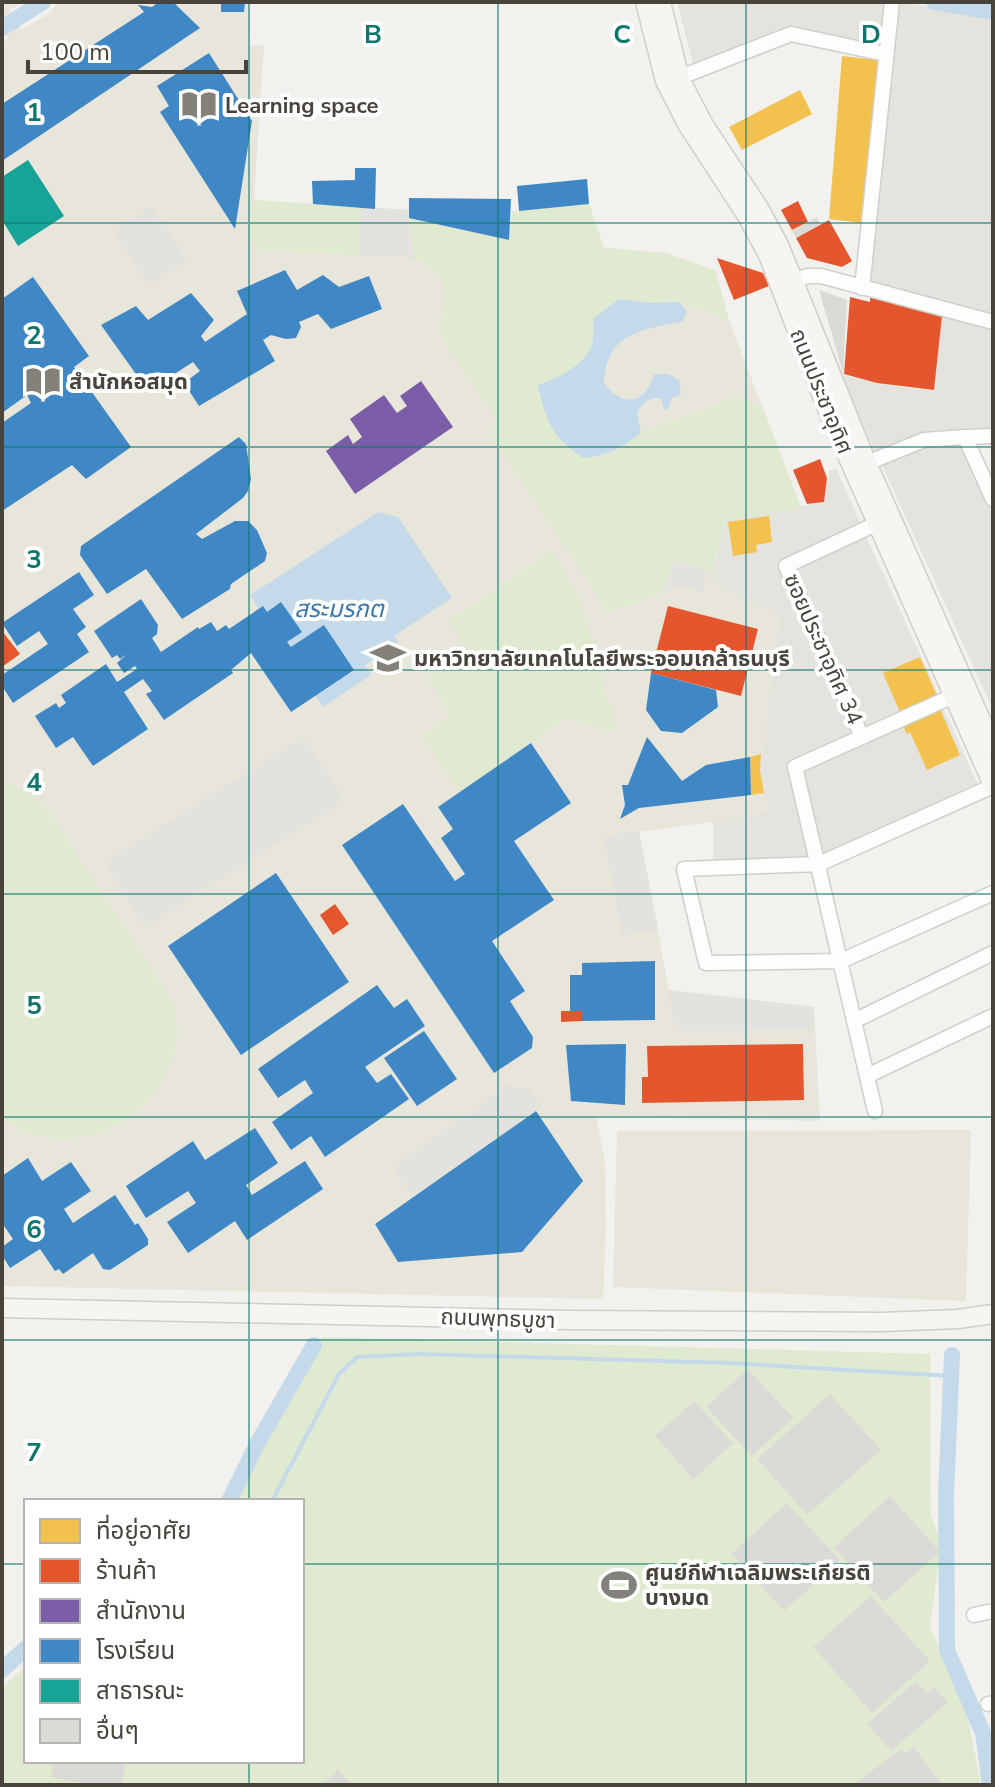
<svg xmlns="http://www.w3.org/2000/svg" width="995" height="1787" font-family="'Nunito Sans','Noto Sans Thai',sans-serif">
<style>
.residential{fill:#e5e3dd}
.education{fill:#e8e5db}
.green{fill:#dfead1}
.parking{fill:#e4e2df}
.water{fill:#c4daeb}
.homes{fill:#f2c14e}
.shops{fill:#e4572e}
.offices{fill:#7b5ea7}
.schools{fill:#3f88c5}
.public{fill:#17a398}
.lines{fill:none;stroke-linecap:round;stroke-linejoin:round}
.stream{stroke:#c4daeb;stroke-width:4}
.canal{stroke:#c4daeb;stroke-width:16}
.building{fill:#dcdad7}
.minor-casing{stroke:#d0cfcc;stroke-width:17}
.secondary-casing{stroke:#d0cec6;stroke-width:21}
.minor{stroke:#fdfdfc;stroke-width:14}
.secondary{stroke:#f7f5f1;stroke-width:18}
.grid{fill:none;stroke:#0f766e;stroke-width:2;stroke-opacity:0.55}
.labels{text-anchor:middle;stroke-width:8;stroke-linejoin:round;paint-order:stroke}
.poi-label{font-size:22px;font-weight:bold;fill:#48443b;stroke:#fff;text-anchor:start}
.street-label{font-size:22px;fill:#48443b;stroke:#fff}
.water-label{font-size:24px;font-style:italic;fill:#3e78a9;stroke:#fff}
.grid-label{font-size:26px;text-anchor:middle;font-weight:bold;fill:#0f766e;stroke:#fff;stroke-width:8;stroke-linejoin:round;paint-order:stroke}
</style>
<rect width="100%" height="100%" fill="#f2f1ee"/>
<path class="residential" d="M677,2H887L879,46L788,28L694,67Z
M899,2L993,18V316L867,283Z
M942,316L993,330V433L876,454L842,375L901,387L933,390Z
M964,443L993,509V710L882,465L924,446Z
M836,468L862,526L780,564L854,733L786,764L812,860L713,861V821L767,813L760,770L780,616L722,589L712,576L726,520L824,502L829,471Z
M865,534L939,696L864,728L792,567Z
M942,705L979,787L821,858L798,770Z"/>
<path class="education" d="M2,2H23L10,10L22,30L48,14L58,2H250L249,45L264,46L254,200L409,210L410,218L508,240L512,212L589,204L604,248L665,253L715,270L729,320L801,508L726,520L712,576L722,589L780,616L760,770L767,814L639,832L669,990L814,1007L820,1121L596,1116L605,1163L606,1225L603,1299L2,1286V42L8,38L2,28Z
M971,1130L966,1301L613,1287L617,1131Z"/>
<path class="green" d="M254,200L361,207L359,255L260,250L249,235Z
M589,204L604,248L665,253L715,270L729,320L680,302L653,303L619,299L593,320C593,326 594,334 593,340C588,364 559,378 539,385C546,422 552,437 583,458L600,457L622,449L641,433L736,397L763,408L801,508L726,520L712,576L708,570L674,562L663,593L608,613L494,438L496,417L439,335C444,294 456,278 413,258L409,218L508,240L512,212Z
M552,551L581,604L617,733L567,718L460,792L422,736L452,714L426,678L468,650L449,621Z
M2,781L28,793L47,809L170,999C183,1026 178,1051 164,1076C157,1088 150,1101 139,1110C103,1143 40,1150 2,1117Z
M322,1337L930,1354L931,1515L941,1544L930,1627L966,1708L981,1785H2V1701L5,1685L26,1666V1761H302V1501H235Z"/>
<path class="parking" d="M151,206L187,261L149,286L114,231Z
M361,207L409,210L413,258L359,255Z
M674,561L708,570L703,593L690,587H678L663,593Z
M304,737L344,801L145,927L105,862Z
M639,831L658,929L622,935L604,837Z
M669,990L814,1007V1029L675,1030Z
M507,1086L529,1088L543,1106L412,1197L393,1167Z"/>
<path class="water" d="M619,299L653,303L680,302L687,312L682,322C641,329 606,334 604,383C623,408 645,405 654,374H668L679,380L681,395L672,398L668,409L664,410L661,398C649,397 643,402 637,413L641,433C622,448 607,456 583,458C552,437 546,422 538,385C559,378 588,364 593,340C594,334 593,326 593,319Z
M378,512L398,517L452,598L394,636L398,642L365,665L371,675L323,707L250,595Z"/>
<path class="homes" d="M842,56L878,60L863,223L829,219Z
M800,90L812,114L742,150L729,127Z
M769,516L772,542L756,545L757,552L733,556L728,522Z
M920,657L937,696L900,712L883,673Z
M940,709L960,755L927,770L910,732L907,734L903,726Z
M761,754L760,770L764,793L751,795L750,757Z"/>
<path class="shops" d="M798,201L808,222L792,230L781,210Z
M829,220L852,261L842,267L807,258L796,238Z
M717,258L763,273L769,286L734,300Z
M870,296L942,316L934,390L877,383L844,374L850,297L870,302Z
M820,459L827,478L824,502L807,504L793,470Z
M668,606L758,629L741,696L651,673Z
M2,631L20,654L2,667Z
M335,904L349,924L333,935L320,915Z
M561,1011H582V1021L561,1022Z
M803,1044L804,1100L642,1103V1077H648L647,1046Z"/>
<path class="offices" d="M421,381L453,427L355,494L326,451L348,435L353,444L362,437L350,419L384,395L397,413L407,406L400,396Z"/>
<path class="schools" d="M159,2H173L200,28L2,161V104L144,12L138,5L152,7Z
M221,2H245L244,12H221Z
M209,53L252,121L235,229L160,112L169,106L157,86Z
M355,168H376L375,209L313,204L312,181L355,180Z
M587,179L589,204L519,211L517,186Z
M409,198L511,199L509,240L409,218Z
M285,270L297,290L323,275L339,287L369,276L382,309L331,329L318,314L299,322L301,327L296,338L286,339L271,335L263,340L275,361L199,406L184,383L200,371L193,362L148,391L101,325L136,306L148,320L191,293L214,320L201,336L205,342L247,314L237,291Z
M33,277L89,356L74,367L131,447L86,479L72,465L2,511V423L31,403L27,395L2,413V299Z
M239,437L246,444L251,479L248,491L243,498L196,534L202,539L235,521H248L257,530L267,553L265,561L231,584L230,589L182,619L146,569L107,594L80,555L81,546Z
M79,572L94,595L73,609L86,627L77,634L89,652L13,703L2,686V675L48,644L39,631L17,646L2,623Z
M141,599L158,625L157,634L152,638L161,652L198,627L199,629L211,622L217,631L226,625L229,629L263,606L267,612L281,602L302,632L287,642L291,647L324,625L354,670L291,712L251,653L231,670L233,673L164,720L146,694L152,691L143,679L124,692L148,729L93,766L73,737L56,748L35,716L56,703L59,708L66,703L61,695L106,664L117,682L137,669L135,666L124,673L117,663L127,654L120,659L117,655L112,658L94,631Z
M651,673L716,690L718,707L682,733L661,731L646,710Z
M647,737L682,781L706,765L750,757L751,795L639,808L620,819L625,805L622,785H628Z
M531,743L571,803L514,841L554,900L492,941L525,991L510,1001L533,1037L532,1048L494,1073L342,845L403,804L455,881L465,874L441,838L453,829L438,807Z
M276,873L349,982L241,1055L168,946Z
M655,961V1020L582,1021V1011H570V975H582V963Z
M377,985L394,1008L407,999L425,1026L365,1067L377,1083L391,1074L409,1099L325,1157L311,1136L291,1150L272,1122L313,1093L305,1080L278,1098L258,1069Z
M424,1031L457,1079L417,1106L384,1058Z
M626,1044L625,1105L571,1101L566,1045Z
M536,1111L583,1181L522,1252L398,1262L375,1224Z
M255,1128L278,1163L246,1185L252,1195L305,1161L323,1189L247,1240L235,1221L188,1253L167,1222L196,1203L188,1191L146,1218L126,1186L193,1141L205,1160Z
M28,1158L42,1181L71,1162L91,1191L64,1209L73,1223L115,1195L135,1225L138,1223L148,1239V1245L110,1270L103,1269L93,1253L63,1274L59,1269L55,1271L40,1249L10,1268L2,1255V1247L13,1239L2,1223V1176Z"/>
<path class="public" d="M28,160L64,216L18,246L2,220V177Z"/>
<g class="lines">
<path class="stream" d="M272,1501L339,1374L357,1357L418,1354L729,1363L951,1376"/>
<path class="canal" d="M934,2L993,12
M2,28L43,2
M952,1355L946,1495L947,1650L983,1733L990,1785
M229,1501L257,1444L314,1345
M2,1670L26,1648"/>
</g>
<path class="building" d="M817,217L820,224L796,238L792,230Z
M819,290L847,300L843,373Z
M748,1369L793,1418L752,1456L706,1407Z
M830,1394L881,1450L807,1515L757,1459Z
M694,1401L733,1443L693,1479L655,1436Z
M890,1496L940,1552L884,1602L834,1547Z
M787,1503L840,1560L784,1611L731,1554Z
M871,1596L930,1661L872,1713L813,1647Z
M916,1681L927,1693L934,1687L948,1702L891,1751L867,1724Z
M914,1747L942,1785H853L901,1749L904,1754Z
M36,1761H126L121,1785H92L51,1777L54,1766Z
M338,1770L352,1785H322Z"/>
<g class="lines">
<g class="minor-casing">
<path id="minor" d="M673,80L791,34L885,54
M785,283L808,276H821L993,322
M862,288L892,2
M965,437L993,436
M867,463L924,440L965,437L993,499
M862,737L786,566L878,523
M993,786L819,864L684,869L706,963L841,961L993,893
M854,1021L993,953
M867,1076L993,1016
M875,1111L795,767L962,692
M974,1615L993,1611
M988,1704L993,1703"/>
</g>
<g class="secondary-casing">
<path id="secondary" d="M645,2L665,81L687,124L747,216L768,255L831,419L993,785
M661,2L680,79L704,125L759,208L779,245L867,463L993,747
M2,1308L569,1320L882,1322L958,1319L993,1314"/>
</g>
<use href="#minor" class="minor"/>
<use href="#secondary" class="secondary"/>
</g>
<path class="grid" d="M249,2V1501M498,2V1785M746,2V1785M2,223H993M2,447H993M2,670H993M2,894H993M2,1117H993M2,1340H993M2,1564H26M302,1564H993M249,1761V1785"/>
<defs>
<g id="library-bare" transform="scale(2.76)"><path d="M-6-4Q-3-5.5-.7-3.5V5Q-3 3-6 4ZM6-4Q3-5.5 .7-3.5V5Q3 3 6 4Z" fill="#84817a" stroke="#fff" stroke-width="2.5" paint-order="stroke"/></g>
<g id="university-bare" transform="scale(2.76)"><path d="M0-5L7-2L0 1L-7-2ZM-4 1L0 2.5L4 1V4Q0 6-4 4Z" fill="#84817a" stroke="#fff" stroke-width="2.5" paint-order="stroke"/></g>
<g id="stadium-bare" transform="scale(2.76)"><path d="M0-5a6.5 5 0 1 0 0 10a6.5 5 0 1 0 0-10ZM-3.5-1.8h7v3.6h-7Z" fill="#84817a" stroke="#fff" stroke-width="2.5" paint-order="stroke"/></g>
</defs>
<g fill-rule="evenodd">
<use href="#library-bare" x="199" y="105"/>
<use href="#library-bare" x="43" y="381"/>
<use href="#university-bare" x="388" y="658"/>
<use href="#stadium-bare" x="619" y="1585"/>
</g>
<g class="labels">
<g class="poi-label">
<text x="225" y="113">Learning space</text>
<text x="69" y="389">สำนักหอสมุด</text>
<text x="414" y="666">มหาวิทยาลัยเทคโนโลยีพระจอมเกล้าธนบุรี</text>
<text x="645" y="1580">ศูนย์กีฬาเฉลิมพระเกียรติ<tspan x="645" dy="25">บางมด</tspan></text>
</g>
<g class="street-label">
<text transform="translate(822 391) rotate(68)" y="8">ถนนประชาอุทิศ</text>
<text transform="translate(824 649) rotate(66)" y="8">ซอยประชาอุทิศ 34</text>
<text transform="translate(498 1318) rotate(2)" y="8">ถนนพุทธบูชา</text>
</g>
<g class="water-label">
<text x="339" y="617">สระมรกต</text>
</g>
</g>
<g class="grid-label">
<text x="373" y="43">B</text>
<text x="622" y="43">C</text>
<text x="871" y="43">D</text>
<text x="34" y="121">1</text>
<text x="34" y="344">2</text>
<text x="34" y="568">3</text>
<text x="34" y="791">4</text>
<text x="34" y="1014">5</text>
<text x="34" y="1238">6</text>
<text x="34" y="1461">7</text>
</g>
<rect width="995" height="1787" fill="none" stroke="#48443b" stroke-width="8"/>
<rect x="24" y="1499" width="280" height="264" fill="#ffffff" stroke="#b6b4b1" stroke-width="2"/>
<rect x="40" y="1519" width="40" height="24" fill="#f2c14e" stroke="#b6b4b1" stroke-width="2"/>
<text x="96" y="1539" font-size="24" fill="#48443b">ที่อยู่อาศัย</text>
<rect x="40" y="1559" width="40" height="24" fill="#e4572e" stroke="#b6b4b1" stroke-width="2"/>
<text x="96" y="1579" font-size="24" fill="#48443b">ร้านค้า</text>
<rect x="40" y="1599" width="40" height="24" fill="#7b5ea7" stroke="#b6b4b1" stroke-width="2"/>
<text x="96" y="1619" font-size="24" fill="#48443b">สำนักงาน</text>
<rect x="40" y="1639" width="40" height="24" fill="#3f88c5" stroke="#b6b4b1" stroke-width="2"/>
<text x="96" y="1659" font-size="24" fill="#48443b">โรงเรียน</text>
<rect x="40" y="1679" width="40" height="24" fill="#17a398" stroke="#b6b4b1" stroke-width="2"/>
<text x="96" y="1699" font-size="24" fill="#48443b">สาธารณะ</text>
<rect x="40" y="1719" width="40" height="24" fill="#dcdad7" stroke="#b6b4b1" stroke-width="2"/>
<text x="96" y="1739" font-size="24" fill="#48443b">อื่นๆ</text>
<path d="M28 60v12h218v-12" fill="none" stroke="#48443b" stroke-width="4"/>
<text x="40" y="60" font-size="24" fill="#48443b" stroke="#ffffff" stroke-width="6" paint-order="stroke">100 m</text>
</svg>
